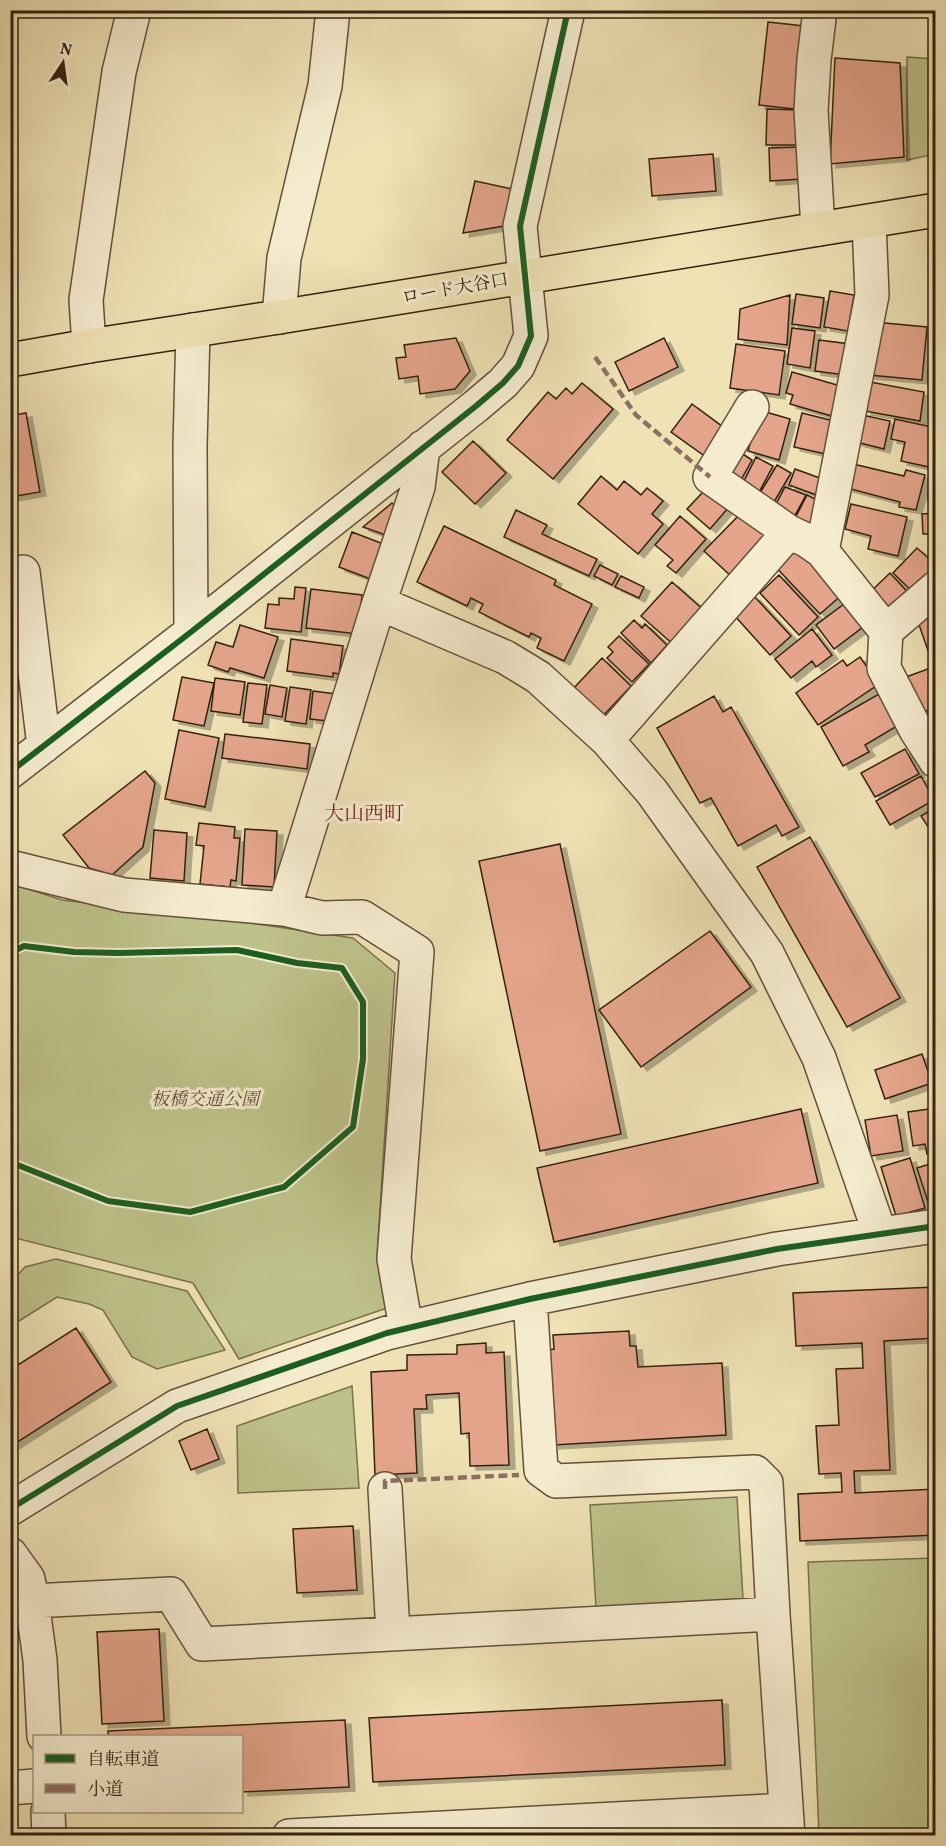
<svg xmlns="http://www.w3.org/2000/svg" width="946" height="1846" font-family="Vollkorn,'Noto Serif JP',serif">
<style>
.green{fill:#bec28a;stroke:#79724e;stroke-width:1.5}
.building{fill:#e4a58c;stroke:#342111;stroke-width:1.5;filter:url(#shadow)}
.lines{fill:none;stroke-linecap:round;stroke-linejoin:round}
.minor-casing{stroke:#63513a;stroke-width:36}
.major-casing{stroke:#342111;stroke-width:36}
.minor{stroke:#f5eccf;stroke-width:33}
.major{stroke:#efe2b5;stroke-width:33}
.quiet{stroke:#8d6e63;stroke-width:4.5;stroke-dasharray:9 4.5;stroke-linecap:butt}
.cycleway-casing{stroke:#f5eccf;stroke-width:10}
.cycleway{stroke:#1b5e20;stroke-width:6}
.labels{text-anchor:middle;stroke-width:6;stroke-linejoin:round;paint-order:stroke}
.street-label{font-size:18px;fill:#342111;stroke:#f5eccf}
.park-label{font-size:18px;font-style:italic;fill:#5d5135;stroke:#f5eccf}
.neighbourhood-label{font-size:20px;fill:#7a1f14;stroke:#f5eccf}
</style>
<defs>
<filter id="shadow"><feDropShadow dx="6" dy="4" stdDeviation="0" flood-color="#0004"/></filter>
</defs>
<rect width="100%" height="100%" fill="#efe2b5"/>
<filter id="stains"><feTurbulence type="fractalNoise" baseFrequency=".00333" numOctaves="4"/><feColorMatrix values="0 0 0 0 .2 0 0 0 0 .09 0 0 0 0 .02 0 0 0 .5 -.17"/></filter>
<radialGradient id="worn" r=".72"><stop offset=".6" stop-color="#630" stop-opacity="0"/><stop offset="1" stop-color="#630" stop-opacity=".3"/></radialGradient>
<path class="green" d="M907,57L935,59L936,154L907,160Z
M10,883L62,900L203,916L353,938L395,973L377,1257L387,1308L239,1359L193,1283L11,1237Z
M56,1259L187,1291L225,1350L157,1369L132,1357L103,1310L89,1304L57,1297L11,1326L12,1281L25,1267Z
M352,1386L359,1488L238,1493L237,1426Z
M737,1497L743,1599L596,1608L590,1505Z
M935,1558V1835H819L808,1562Z"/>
<path class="building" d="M768,22L804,26L795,109L759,105Z
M835,58L900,63L904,157L830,164Z
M767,109L799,110L798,145H766Z
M802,147V179L770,181L769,148Z
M713,154L716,191L652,196L649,159Z
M475,181L512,189L504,226L463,233Z
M830,291L854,295L848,331L824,327Z
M796,294L824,298L820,328L792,324Z
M790,295L787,345L738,339L740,309Z
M874,322L927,327L922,380L869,375Z
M792,328L815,331L810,368L787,364Z
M456,338L470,371L455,389L420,394L418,376L399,379L396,358L406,357L404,345Z
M664,338L678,367L629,391L615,362Z
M819,340L850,344L845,375L815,371Z
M736,344L785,351L779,395L730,388Z
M928,371H936V424L930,425Z
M792,372L844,387L835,417L790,404L793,395L786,393Z
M870,382L924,392L920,421L865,411Z
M582,383L613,409L553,479L507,440L548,392L556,399L566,388L572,394Z
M692,404L727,430L706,457L671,432Z
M759,410L790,419L779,460L748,451Z
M26,413L40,492L10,497V416Z
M802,413L842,423L835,456L794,447Z
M862,415L890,421L884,449L856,442Z
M895,419L936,428L929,467L901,461L905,442L891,439Z
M473,441L506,473L475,504L442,472Z
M738,451L752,460L737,487L722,478Z
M756,457L773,466L758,494L742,485Z
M853,464L904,476L906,470L925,475L916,510L899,507L900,502L847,488Z
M777,465L791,473L774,502L760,493Z
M795,469L828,481L822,497L789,485Z
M929,470L936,471V501H928Z
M601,476L617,490L624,481L641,495L647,488L663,501L652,514L663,524L638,554L578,504Z
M785,487L806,495L793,519L774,508Z
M704,491L729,507L710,529L687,509Z
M807,495L825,504L811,531L793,522Z
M392,503L400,511L391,537L363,527Z
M851,504L907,517L898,556L868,549L871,536L845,529Z
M516,510L547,525L542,534L597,559L589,576L504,537Z
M743,511L772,538L733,578L704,551Z
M936,513V552H930L929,534H923L922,514Z
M680,516L706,539L676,573L667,566L673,560L655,545Z
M444,526L556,580L554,585L592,604L564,661L537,648L541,638L531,633L529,637L479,612L483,604L471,598L467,606L417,582Z
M352,532L386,545L373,580L339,567Z
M794,540L843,594L820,614L771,562Z
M917,548L936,565V573L915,594L893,573Z
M600,565L618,574L612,585L594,576Z
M890,573L914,599L891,620L867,595Z
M779,575L818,617L799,635L760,593Z
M621,576L644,587L639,598L615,587Z
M672,582L706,612L675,646L641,616Z
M295,587L306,588L301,632L265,628L268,604L279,605V598L294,599Z
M311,589L362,595L358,634L306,628Z
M754,596L791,636L770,655L734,615Z
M844,604L863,627L834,649L816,625Z
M936,613V660L932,662L917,619Z
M634,620L642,628L645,624L667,645L651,663L621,633Z
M240,625L278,637L264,678L230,668L228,672L208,665L216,642L233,647Z
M812,629L832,655L816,667L812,661L791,678L775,659Z
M619,636L649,664L632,682L607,658L613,652L608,647Z
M291,639L343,646L339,674L333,673V677L287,671Z
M860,657L879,684L818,725L796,693L843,660L847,666Z
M602,658L631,686L601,718L572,690Z
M936,666V708L920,713L906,677Z
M182,677L214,683L204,726L173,720Z
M215,678L245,682L240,715L211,711Z
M248,683L267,685L262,724L243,722Z
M270,685L287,688L282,717L265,714Z
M290,687L311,690L306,724L285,721Z
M313,691L336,694L328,721L310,719Z
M879,694L897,726L865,745L869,752L843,766L821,727Z
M714,696L723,712L731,707L799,827L782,836L776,825L738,846L711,798L700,803L657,728Z
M179,730L219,738L205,807L165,799Z
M225,734L310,744L307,769L222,758Z
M905,749L919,774L875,797L861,773Z
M145,771L155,783L143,847L112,875L89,868L63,835Z
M921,776L934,800L890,825L876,801Z
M936,807V839L921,816Z
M199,823L235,827L234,838H240L236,881L231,880L230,887L200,884L204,846L196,845Z
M245,829L277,831L274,887L242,885Z
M154,830L187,833L184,881L150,878Z
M810,837L900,998L847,1027L757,867Z
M560,844L621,1134L540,1151L479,861Z
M710,931L751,987L641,1067L599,1010Z
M922,1054L932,1083L885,1099L875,1070Z
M936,1108V1153L927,1154L925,1144L913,1146L908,1112Z
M801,1109L818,1183L554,1242L537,1168Z
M897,1115L903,1151L871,1156L865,1120Z
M910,1158L925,1208L896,1216L881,1167Z
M936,1162V1203L929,1205L917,1168Z
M936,1287V1338L884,1341L890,1470L854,1471L855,1493L936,1489V1535L800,1541L798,1494L842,1492L841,1473L819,1474L816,1426L839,1425L836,1369L863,1368L862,1343L796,1346L793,1293Z
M76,1328L111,1382L10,1447V1370Z
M629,1331L630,1346H636L638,1367L722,1363L726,1435L553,1445L548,1350L554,1349L553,1335Z
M486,1343V1353L504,1352L509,1465L470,1466L469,1433L461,1434L459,1393L426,1395L427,1409H414L417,1473L375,1475L371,1372L407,1370V1355L457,1354V1345Z
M207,1429L219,1459L191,1470L179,1441Z
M353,1526L357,1590L297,1593L293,1529Z
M159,1629L164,1721L102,1724L97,1632Z
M722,1700L725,1765L373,1782L369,1718Z
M345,1720L349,1787L242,1792V1736H108V1731Z"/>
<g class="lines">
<g class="minor-casing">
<path id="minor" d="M818,229L811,110L814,60L820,10
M279,317L284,258L325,86L333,10
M89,346L86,300L119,72L134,10
M752,407L710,477L789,532L806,540L822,551L886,631L884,668L916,730L936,761
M822,551L872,295L869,222
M10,574L23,572L44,746
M379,603L505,657L538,677L607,740L652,792L767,953L819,1058L880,1234
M886,631L936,588
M191,632L190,446L193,330
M607,740L789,532
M10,772L191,632L476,406L503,383L518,366L531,336L520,226L568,10
M10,867L124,895L284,909L322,918L362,917L417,952L394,1259L406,1328
M284,909L379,603L418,487L423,447
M530,1299L541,1470L556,1481L755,1472L766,1483L773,1614L788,1836
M385,1489L393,1633
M10,1509L177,1406L387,1333L530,1299L777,1249L936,1226
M10,1554L28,1579L32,1601L40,1660L44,1736
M32,1601L171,1594L202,1644L773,1614
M10,1788L34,1786
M48,1812L49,1836
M289,1836L786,1810"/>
</g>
<g class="major-casing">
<path id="major" d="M10,360L89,346L279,317L936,210"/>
</g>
<use href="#minor" class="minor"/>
<use href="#major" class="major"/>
<path class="quiet" d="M595,357L636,415L710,477
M385,1489V1481L519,1475"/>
<g class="cycleway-casing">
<path id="cycleway" d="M10,772L191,632L476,406L503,383L518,366L531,336L520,226L568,10
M10,953L24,946L74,952L119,953L237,950L297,963L342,968L363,1002V1059L353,1127L284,1187L190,1212L108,1201L10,1162
M10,1509L177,1406L387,1333L530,1299L777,1249L936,1226"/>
</g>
<use href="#cycleway" class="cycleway"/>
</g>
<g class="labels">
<g class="street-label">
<text transform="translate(455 288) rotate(-10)" y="6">ロード大谷口</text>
</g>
<g class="park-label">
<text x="205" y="1105">板橋交通公園</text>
</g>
<g class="neighbourhood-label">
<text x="364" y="820">大山西町</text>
</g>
</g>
<rect width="946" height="1846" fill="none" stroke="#efe2b5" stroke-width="36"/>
<rect x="12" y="12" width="922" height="1822" fill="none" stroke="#342111" stroke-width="3"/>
<rect x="18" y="18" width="910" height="1810" fill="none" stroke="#342111" stroke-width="1.5"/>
<rect x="33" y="1735" width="210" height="78" fill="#f5eccf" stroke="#a89b83" stroke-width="1.5"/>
<rect x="45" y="1754" width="30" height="9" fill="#1b5e20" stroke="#a89b83" stroke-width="1.5"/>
<text x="87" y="1765" font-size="18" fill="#342111">自転車道</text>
<rect x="45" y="1784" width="30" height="9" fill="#8d6e63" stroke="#a89b83" stroke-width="1.5"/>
<text x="87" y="1795" font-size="18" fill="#342111">小道</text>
<g transform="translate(63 63) rotate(13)" stroke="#f5eccf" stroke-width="4.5" paint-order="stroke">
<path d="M0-4.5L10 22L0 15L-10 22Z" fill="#342111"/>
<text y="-9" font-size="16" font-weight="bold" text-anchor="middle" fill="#342111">N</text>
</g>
<rect width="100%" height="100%" filter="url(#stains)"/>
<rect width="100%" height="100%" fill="url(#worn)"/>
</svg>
